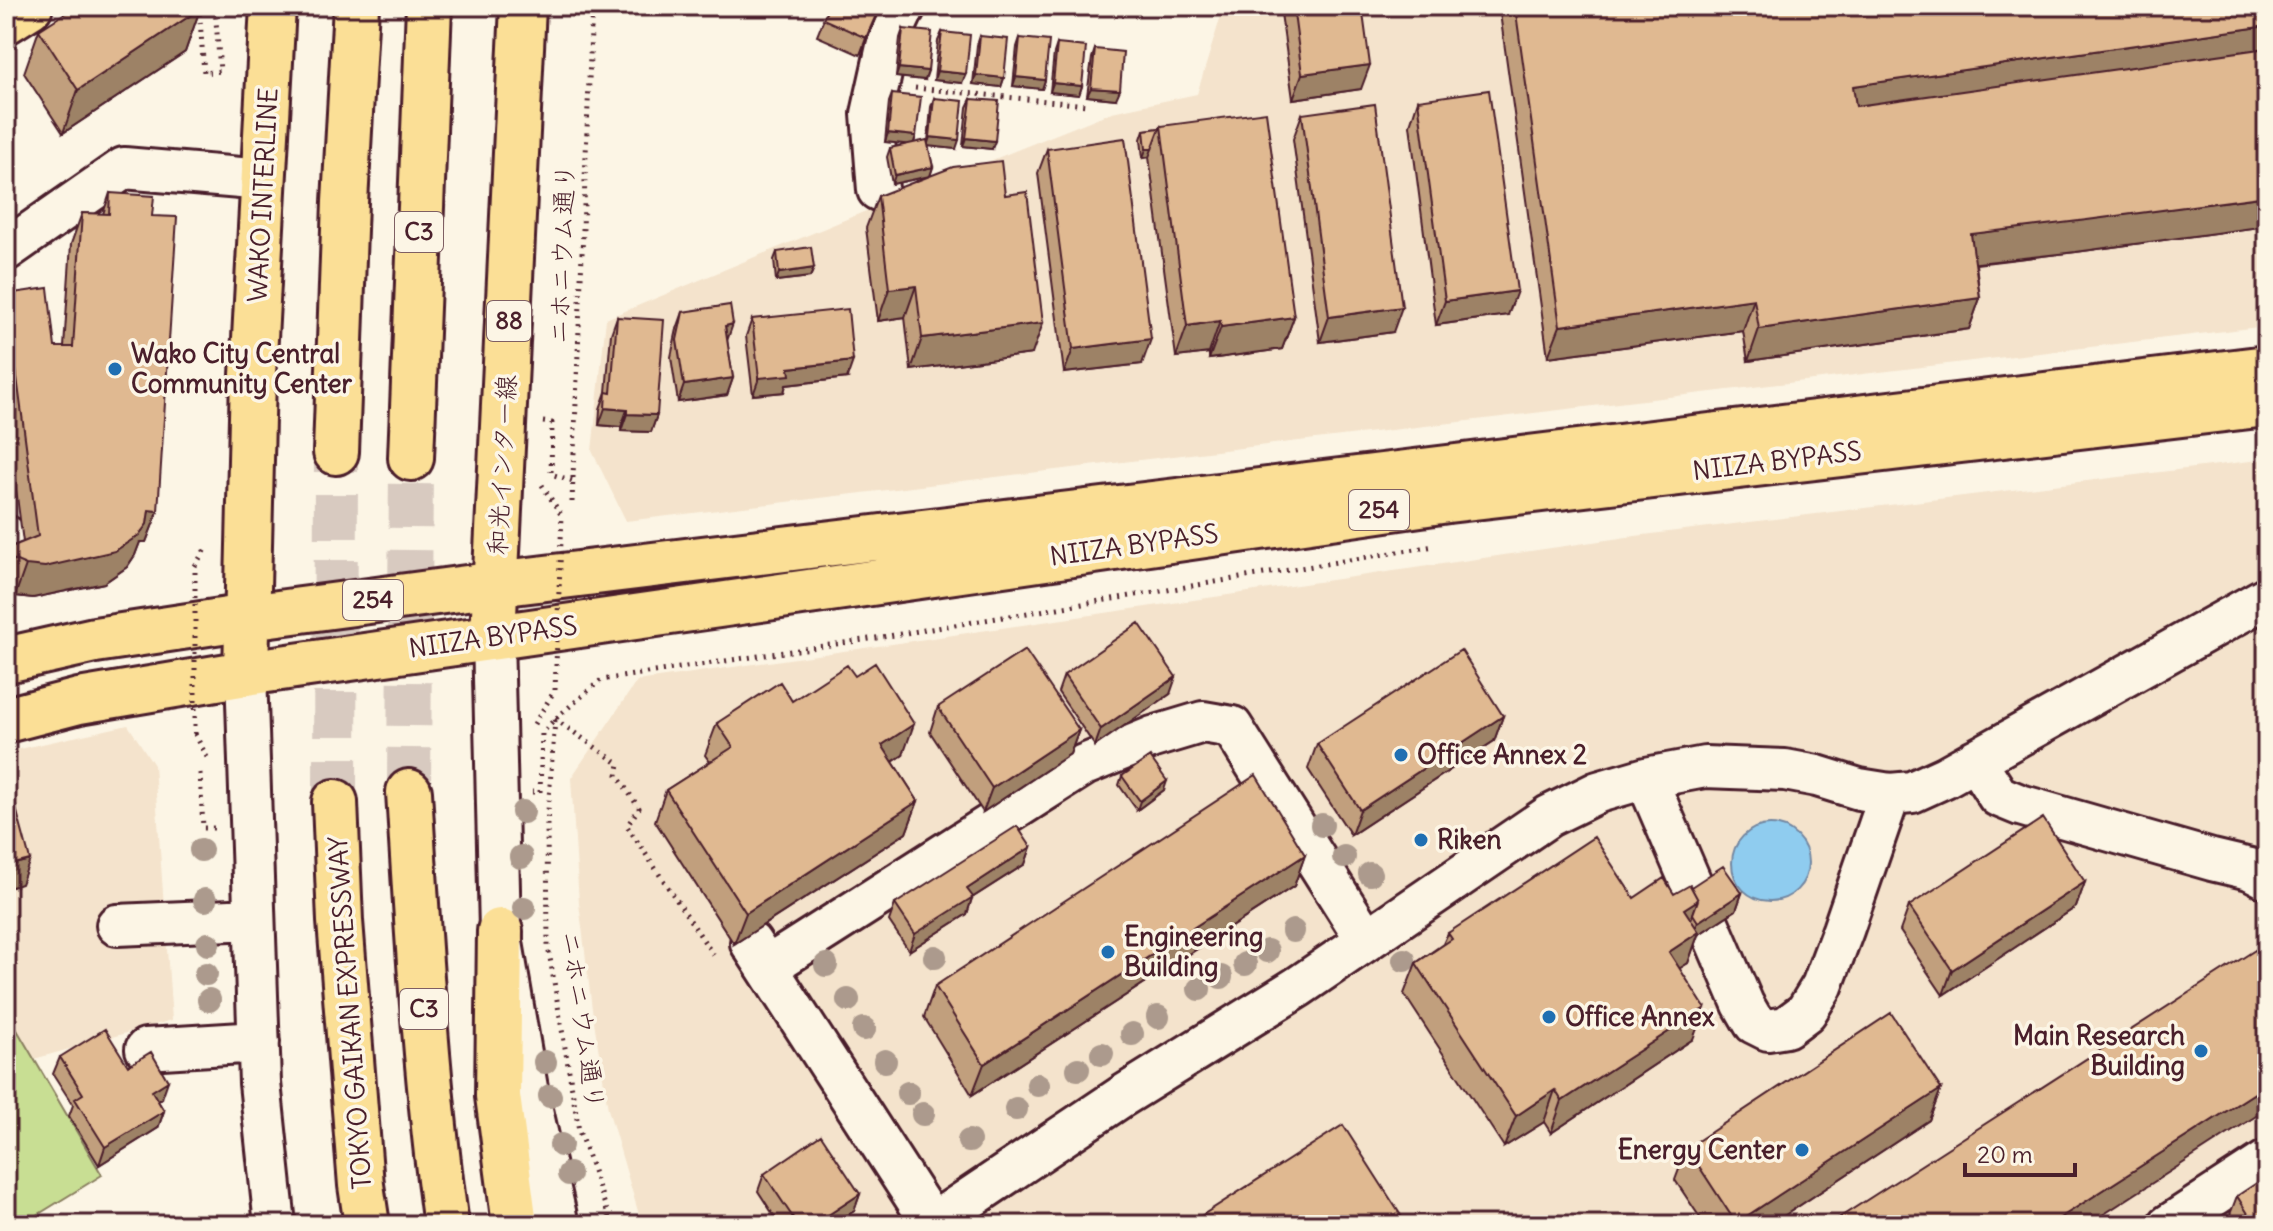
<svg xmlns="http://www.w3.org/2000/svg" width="2273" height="1231" font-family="Delius,'Klee One',sans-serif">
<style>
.built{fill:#f4e3cc}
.green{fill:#c8de93;stroke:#897e5f;stroke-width:2}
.water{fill:#8fccef;stroke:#7387a1;stroke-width:2}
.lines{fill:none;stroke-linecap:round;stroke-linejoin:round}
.highway-tunnel{stroke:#d8cac0;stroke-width:44;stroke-dasharray:44 22;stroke-linecap:butt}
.minor-casing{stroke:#4a1f2b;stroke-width:46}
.major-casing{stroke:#4a1f2b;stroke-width:50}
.highway-casing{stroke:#4a1f2b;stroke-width:50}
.path{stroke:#4a1f2b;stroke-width:5;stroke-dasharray:2 6;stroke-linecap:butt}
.minor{stroke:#fcf5e5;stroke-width:40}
.major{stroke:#fbdf96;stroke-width:44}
.highway{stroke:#fbdf96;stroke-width:44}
.path-bridge{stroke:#4a1f2b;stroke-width:5;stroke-dasharray:2 6;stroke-linecap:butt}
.tree{fill:#ac9a8d}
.wall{fill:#c19f7d;stroke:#4a1f2b;stroke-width:2}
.shaded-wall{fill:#9d8266;stroke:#4a1f2b;stroke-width:2}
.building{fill:#e0b991;stroke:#4a1f2b;stroke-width:2}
.poi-dot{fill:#1f6fb2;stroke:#fcf5e5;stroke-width:3}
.labels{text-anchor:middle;stroke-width:7;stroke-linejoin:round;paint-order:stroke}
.shield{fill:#fcf5e5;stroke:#7f5f63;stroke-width:2}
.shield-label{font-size:24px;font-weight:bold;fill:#4a1f2b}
.street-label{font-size:26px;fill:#4a1f2b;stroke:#fcf5e5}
.poi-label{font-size:26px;font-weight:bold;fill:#4a1f2b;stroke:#fcf5e5;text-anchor:start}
</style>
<rect width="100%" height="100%" fill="#fcf5e5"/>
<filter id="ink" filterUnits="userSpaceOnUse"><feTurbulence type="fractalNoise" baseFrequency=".0125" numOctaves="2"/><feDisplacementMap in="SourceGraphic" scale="16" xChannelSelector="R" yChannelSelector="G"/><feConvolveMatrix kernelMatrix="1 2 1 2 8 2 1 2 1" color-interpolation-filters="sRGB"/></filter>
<g filter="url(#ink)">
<path class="built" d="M1224,6H2267V326L626,521L592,451L606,319L890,201L1112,112L1197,94Z
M2267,459V1225H642L608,1109L592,1009L579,903L571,778L637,681L1627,537Z
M128,725L154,765L172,1020L34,1059L6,1011V752Z"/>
<path class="green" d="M6,1011L102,1175L21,1225H6Z"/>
<path class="water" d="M1732 863a38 38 0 1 1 76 0a38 38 0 1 1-76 0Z"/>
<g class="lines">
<path class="highway-tunnel" d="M409,792L411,458
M335,802L336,452"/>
<g class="minor-casing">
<path id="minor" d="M878,190L872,114L888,42L905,6
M6,250L124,168L264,180
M6,536L9,553
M493,636L500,931L527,1088L558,1225
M246,673L260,1083L275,1225
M1975,760L1998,796L2020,805L2212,860L2250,869L2267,878
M1646,778L1743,1004L1754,1023L1768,1030L1786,1027L1806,1012L1822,986L1843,930L1890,794
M117,925L254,919
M751,943L933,1225
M767,967L1084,765L1153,737L1203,722L1232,727L1366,939
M146,1049L259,1042
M930,1225L1121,1097L1298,987L1549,816L1598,792L1646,778L1705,767L1785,770L1817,776L1859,789L1890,794L1912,792L1945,777L2267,597
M2169,1225L2267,1161"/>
</g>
<g class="major-casing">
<path id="major" d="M6,21L30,6
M493,636L523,6
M246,673L253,375L273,6"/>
</g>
<g class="highway-casing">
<path id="highway" d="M336,452L345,202L356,6
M411,458L429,6
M6,660L95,640L248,617L497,584L2267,368
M6,720L79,701L246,673L1448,500L2267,404
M409,792C418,937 426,1082 446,1225
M335,802L340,921L361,1185L367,1225
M500,931L498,1096L515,1225"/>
</g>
<path class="path" d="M199,6L204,73L220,71L215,8
M915,88L1087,105
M543,422L552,423L551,474L573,481
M542,485L562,516
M572,502L592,6
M195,566L207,546
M555,719L619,764L617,775L639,808L627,826L714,956
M555,720L547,824L548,946L579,1131L612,1225
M534,724L555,690
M195,734L209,761
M200,773L203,828H215
M532,792H540L542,733L555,719L601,680L876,638L1434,546
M866,1225L879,1219L882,1215"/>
<use href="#minor" class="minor"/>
<use href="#major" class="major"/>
<use href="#highway" class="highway"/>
<path class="path-bridge" d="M555,690L562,516
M195,734V566"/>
</g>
<g class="tree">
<circle cx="523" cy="812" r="12"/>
<circle cx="1322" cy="825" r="12"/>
<circle cx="201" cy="850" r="12"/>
<circle cx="521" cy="857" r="12"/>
<circle cx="1344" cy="857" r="12"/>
<circle cx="1370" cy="874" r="12"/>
<circle cx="205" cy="900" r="12"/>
<circle cx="524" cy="908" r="12"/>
<circle cx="1293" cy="931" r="12"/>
<circle cx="208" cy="944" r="12"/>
<circle cx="1267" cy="951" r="12"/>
<circle cx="935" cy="957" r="12"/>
<circle cx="1404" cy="960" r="12"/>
<circle cx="1245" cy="964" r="12"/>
<circle cx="826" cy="965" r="12"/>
<circle cx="206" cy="974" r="12"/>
<circle cx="1221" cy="977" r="12"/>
<circle cx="1199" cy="989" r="12"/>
<circle cx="209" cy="1000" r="12"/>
<circle cx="848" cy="1000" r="12"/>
<circle cx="1158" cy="1017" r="12"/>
<circle cx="864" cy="1029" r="12"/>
<circle cx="1132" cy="1034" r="12"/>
<circle cx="1102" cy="1054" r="12"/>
<circle cx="885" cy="1061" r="12"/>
<circle cx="545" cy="1062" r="12"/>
<circle cx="1078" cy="1069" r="12"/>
<circle cx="1038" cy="1085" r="12"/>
<circle cx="908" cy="1093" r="12"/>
<circle cx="550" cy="1096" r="12"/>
<circle cx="1016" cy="1109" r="12"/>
<circle cx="923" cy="1114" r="12"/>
<circle cx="969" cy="1141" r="12"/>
<circle cx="561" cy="1145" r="12"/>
<circle cx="569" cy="1174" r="12"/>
</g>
<path class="wall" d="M829,6H882L860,55L817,36Z
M1280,6H1362L1361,89L1293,99Z
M1499,6H2267V226L2076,252L1976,264L1980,298L1969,329L1748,361L1743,331L1548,357Z
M200,9L185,52L63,133L24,73L39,30Z
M903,29L925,80L896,77L900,38Z
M942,32L962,83L934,80L938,41Z
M980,36L1004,78L1001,87L973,84L977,45Z
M1020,38L1045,80L1042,89L1013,86L1017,47Z
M1057,44L1082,86L1079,95L1050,92L1054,53Z
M1095,49L1116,99L1087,96L1092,58Z
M892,94L916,136L914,143L928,142L931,107L934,98L956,149L928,146L933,167L930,176L892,184L887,157L890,148L909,144L885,142L889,102Z
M971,99L992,149L963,146L967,107Z
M1418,100L1508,315L1436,325L1410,125Z
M1302,114L1393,332L1320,342L1293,139Z
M1161,126L1294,317L1282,349L1209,359V353L1176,357L1149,157L1143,158L1141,139L1144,130L1160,128Z
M1047,149L1142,364L1064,373L1038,173Z
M110,193L152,216L158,511L146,542H140L135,555L127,567L104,583L33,598L15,596L6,593V549L23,542L6,414V294L55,347H64L71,244L82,213L103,214Z
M1005,195L1032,354L911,370L905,317L878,321L866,228L878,196Z
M777,252L814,268L810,277L776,281L774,260Z
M683,312L727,340L733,378L727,395L678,402L671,357L677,329Z
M617,317L657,415L651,432L621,431V427L599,425L600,409L606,392L611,334Z
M752,319L847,378L786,385L784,392L753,395L746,336Z
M1064,675L1170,694L1095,746L1058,692Z
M792,701L903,755L893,762L918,801L906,833L734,944L655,821L666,790L710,762L705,755L717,723Z
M938,707L1079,730L1070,754L983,812L930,732Z
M1503,716L1494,741L1351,835L1308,769L1317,744Z
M1122,776L1164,790L1137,810L1119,785Z
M1031,847L1025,864L972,898L967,914L909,951L889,921L895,904Z
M1305,855L1294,886L972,1095L924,1017L935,986Z
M2085,882L2076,907L1943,995L1900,931L1909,906Z
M1691,887L1742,893L1736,910L1698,935L1688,963L1679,968L1693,1039L1551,1133L1544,1122L1504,1147L1404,994L1416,963L1443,944L1448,933L1634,898L1674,894Z
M60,1057L128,1066L162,1098L158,1101L164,1111L158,1128L99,1165L69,1116L73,1105L53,1074Z
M1941,1089L1929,1120L1770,1225H1705L1675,1180L1687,1148Z
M764,1174L860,1194L854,1211L833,1225H780L758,1191Z
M2237,1196L2267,1225H2226Z"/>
<path class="shaded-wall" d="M880,6H882L860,55L866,38Z
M200,9L185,52L63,133L78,90Z
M2267,26V56L1842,118L1853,86Z
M1370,65L1361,89L1293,99L1302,74Z
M899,68L928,71L925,80L896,77Z
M937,71L966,74L962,83L934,80Z
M976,75L1004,78L1001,87L973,84Z
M1016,77L1045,80L1042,89L1013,86Z
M1053,83L1082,86L1079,95L1050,92Z
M1091,88L1120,90L1116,99L1087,96Z
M888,133L916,136L913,145L885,142Z
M930,137L959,140L956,149L927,146Z
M966,138L995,141L992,149L963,146Z
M1146,149H1152L1149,157L1143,158Z
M933,167L930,176L892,184L895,175Z
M2267,196V226L2076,252L1960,265L1971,234Z
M814,268L810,277L776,281L779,273Z
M916,286L905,317L878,321L889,289Z
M1517,291L1508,315L1436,325L1445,301Z
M1980,298L1969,329L1748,361L1759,329Z
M1754,299L1743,331L1548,357L1560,326Z
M1402,307L1393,332L1320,342L1329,317Z
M1294,317L1282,349L1209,359L1221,327Z
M1220,321L1209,353L1176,357L1187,326Z
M1043,323L1032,354L911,370L922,338Z
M733,324L727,341L725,326Z
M1151,339L1142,364L1064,373L1073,349Z
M853,361L847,378L786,385L784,392L753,395L759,378L789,368Z
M733,378L727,395L678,402L684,385Z
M605,408L627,410L621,427L599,425Z
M627,414L657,415L651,432L621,431Z
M149,510L158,511L146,542H140L135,555L127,567L104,583L33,598L15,596L26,565Z
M1176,677L1170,694L1095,746L1101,729Z
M1503,716L1494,741L1351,835L1360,810Z
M914,724L903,755L870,776L882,745Z
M1079,730L1070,754L983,812L992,788Z
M1167,781L1164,790L1137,810L1140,801Z
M918,801L906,833L734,944L746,913Z
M1031,847L1025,864L972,898L967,914L909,951L915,934L967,889Z
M1305,855L1294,886L972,1095L984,1064Z
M30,860L21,884L6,889V866Z
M2085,882L2076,907L1943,995L1952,970Z
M1742,893L1736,910L1698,935L1688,963L1657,983L1669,952L1693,936L1698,922Z
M1698,900L1687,931L1684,909Z
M1705,1008L1693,1039L1551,1133L1562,1101Z
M168,1081L162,1098L146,1109L152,1091Z
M2267,1085V1109L2087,1225H2049Z
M1941,1089L1929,1120L1770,1225H1735L1736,1223Z
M1555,1090L1544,1122L1504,1147L1516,1116Z
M164,1111L158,1128L99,1165L105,1147Z
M860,1194L854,1211L833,1225H813Z"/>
<path class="building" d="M76,6H197L200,9L78,90L39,30Z
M829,6H880L866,38L823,19Z
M1293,6H1362L1370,65L1302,74Z
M1515,6H2267V26L1853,86L1856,106L2267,48V196L2087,220L1971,234L1980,298L1759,329L1754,299L1560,326Z
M903,29L932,32L928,71L899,68Z
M942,32L970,35L966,74L937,71Z
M980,36L1008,39L1004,78L976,75Z
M1020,38L1049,41L1045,80L1016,77Z
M1057,44L1086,47L1082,86L1053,83Z
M1095,49L1123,52L1120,90L1091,88Z
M1489,90L1517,291L1445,301L1418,100Z
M892,94L921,97L916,136L888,133Z
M934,98L963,101L959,140L930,137Z
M971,99L999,101L995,141L966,138Z
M1375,104L1402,307L1329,317L1302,114Z
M1266,112L1294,317L1221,327L1220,321L1187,326L1161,126Z
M1160,128L1152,149H1146L1144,130Z
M1125,138L1151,339L1073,349L1047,149Z
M927,140L933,167L895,175L890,148Z
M1001,161L1005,195L1027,192L1043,323L922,338L916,286L889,289L878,196L953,167Z
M110,193L154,196L152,216L177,217L158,511L149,510L147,524L139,535L115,551L45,567L26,565L14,560L6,550V549L38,536L6,294L48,288L55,347H73L82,213L109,214Z
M811,247L814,268L779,273L777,252Z
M730,305L733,324L725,326L733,378L684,385L677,340L683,312Z
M848,309L853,361L789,368L790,375L759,378L752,319Z
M617,317L664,320L657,415L627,414V410L605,408L606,392L611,393Z
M1139,623L1176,677L1101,729L1064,675Z
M1025,650L1079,730L992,788L938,707Z
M1461,650L1503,716L1360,810L1317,744Z
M875,663L914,724L882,745L918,801L746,913L666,790L733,747L717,723L780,682L792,701L847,665L855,676Z
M1150,757L1167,781L1140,801L1122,776Z
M6,771L30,860L6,866Z
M1256,775L1305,855L984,1064L935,986Z
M2043,818L2085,882L1952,970L1909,906Z
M1017,826L1031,847L967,889L973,897L915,934L895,904Z
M1594,837L1634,898L1664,878L1674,894L1690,885L1698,900L1684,909L1699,932L1669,952L1705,1008L1562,1101L1555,1090L1516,1116L1416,963L1452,939L1448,933Z
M1723,866L1742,893L1698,922L1693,914L1698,900L1691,887Z
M2266,943L2267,1085L2049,1225H1828Z
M1891,1013L1941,1089L1736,1223L1687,1148Z
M105,1029L128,1066L151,1052L168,1081L152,1091L164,1111L105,1147L75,1099L83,1094L60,1057Z
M1343,1125L1407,1225H1187Z
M821,1135L860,1194L813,1225H798L764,1174Z
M2267,1176V1225H2255L2237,1196Z"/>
</g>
<g class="poi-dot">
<circle cx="115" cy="369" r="8"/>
<circle cx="1401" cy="755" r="8"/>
<circle cx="1421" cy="840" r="8"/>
<circle cx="1108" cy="952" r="8"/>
<circle cx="1549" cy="1017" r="8"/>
<circle cx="2201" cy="1051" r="8"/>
<circle cx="1802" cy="1150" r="8"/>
</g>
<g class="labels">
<g class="shield">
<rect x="395" y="212" width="48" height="40" rx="6"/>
<rect x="487" y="301" width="44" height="40" rx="6"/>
<rect x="1349" y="490" width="60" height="40" rx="6"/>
<rect x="343" y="580" width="60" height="40" rx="6"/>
<rect x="400" y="989" width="48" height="40" rx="6"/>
</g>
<g class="shield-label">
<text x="419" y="240">C3</text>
<text x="509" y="329">88</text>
<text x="1379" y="518">254</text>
<text x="373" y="608">254</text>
<text x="424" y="1017">C3</text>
</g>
<g class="street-label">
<text transform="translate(263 195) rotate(-87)" y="9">WAKO INTERLINE</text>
<text transform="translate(562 254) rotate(-88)" y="9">ニホニウム通り</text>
<text transform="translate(1777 461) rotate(-7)" y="9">NIIZA BYPASS</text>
<text transform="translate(502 465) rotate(-87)" y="9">和光インター線</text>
<text transform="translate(1134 545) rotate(-8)" y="9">NIIZA BYPASS</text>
<text transform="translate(493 637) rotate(-8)" y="9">NIIZA BYPASS</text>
<text transform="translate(350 1013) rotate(-94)" y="9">TOKYO GAIKAN EXPRESSWAY</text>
<text transform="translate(583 1020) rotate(82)" y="9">ニホニウム通り</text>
</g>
<g class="poi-label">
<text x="131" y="363">Wako City Central<tspan x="131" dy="30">Community Center</tspan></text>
<text x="1417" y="764">Office Annex 2</text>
<text x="1437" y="849">Riken</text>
<text x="1124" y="946">Engineering<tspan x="1124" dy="30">Building</tspan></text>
<text x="1565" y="1026">Office Annex</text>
<text x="2185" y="1045" text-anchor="end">Main Research<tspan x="2185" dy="30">Building</tspan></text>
<text x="1786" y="1159" text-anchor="end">Energy Center</text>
</g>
</g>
<rect width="2273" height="1231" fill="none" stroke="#fcf5e5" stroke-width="32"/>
<rect x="16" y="16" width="2241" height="1199" fill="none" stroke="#4a1f2b" stroke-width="3" filter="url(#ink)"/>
<path d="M1965 1163v12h110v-12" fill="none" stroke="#4a1f2b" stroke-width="4"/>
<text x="1977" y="1163" font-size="24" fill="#4a1f2b" stroke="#fcf5e5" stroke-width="6" paint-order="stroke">20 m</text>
</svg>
